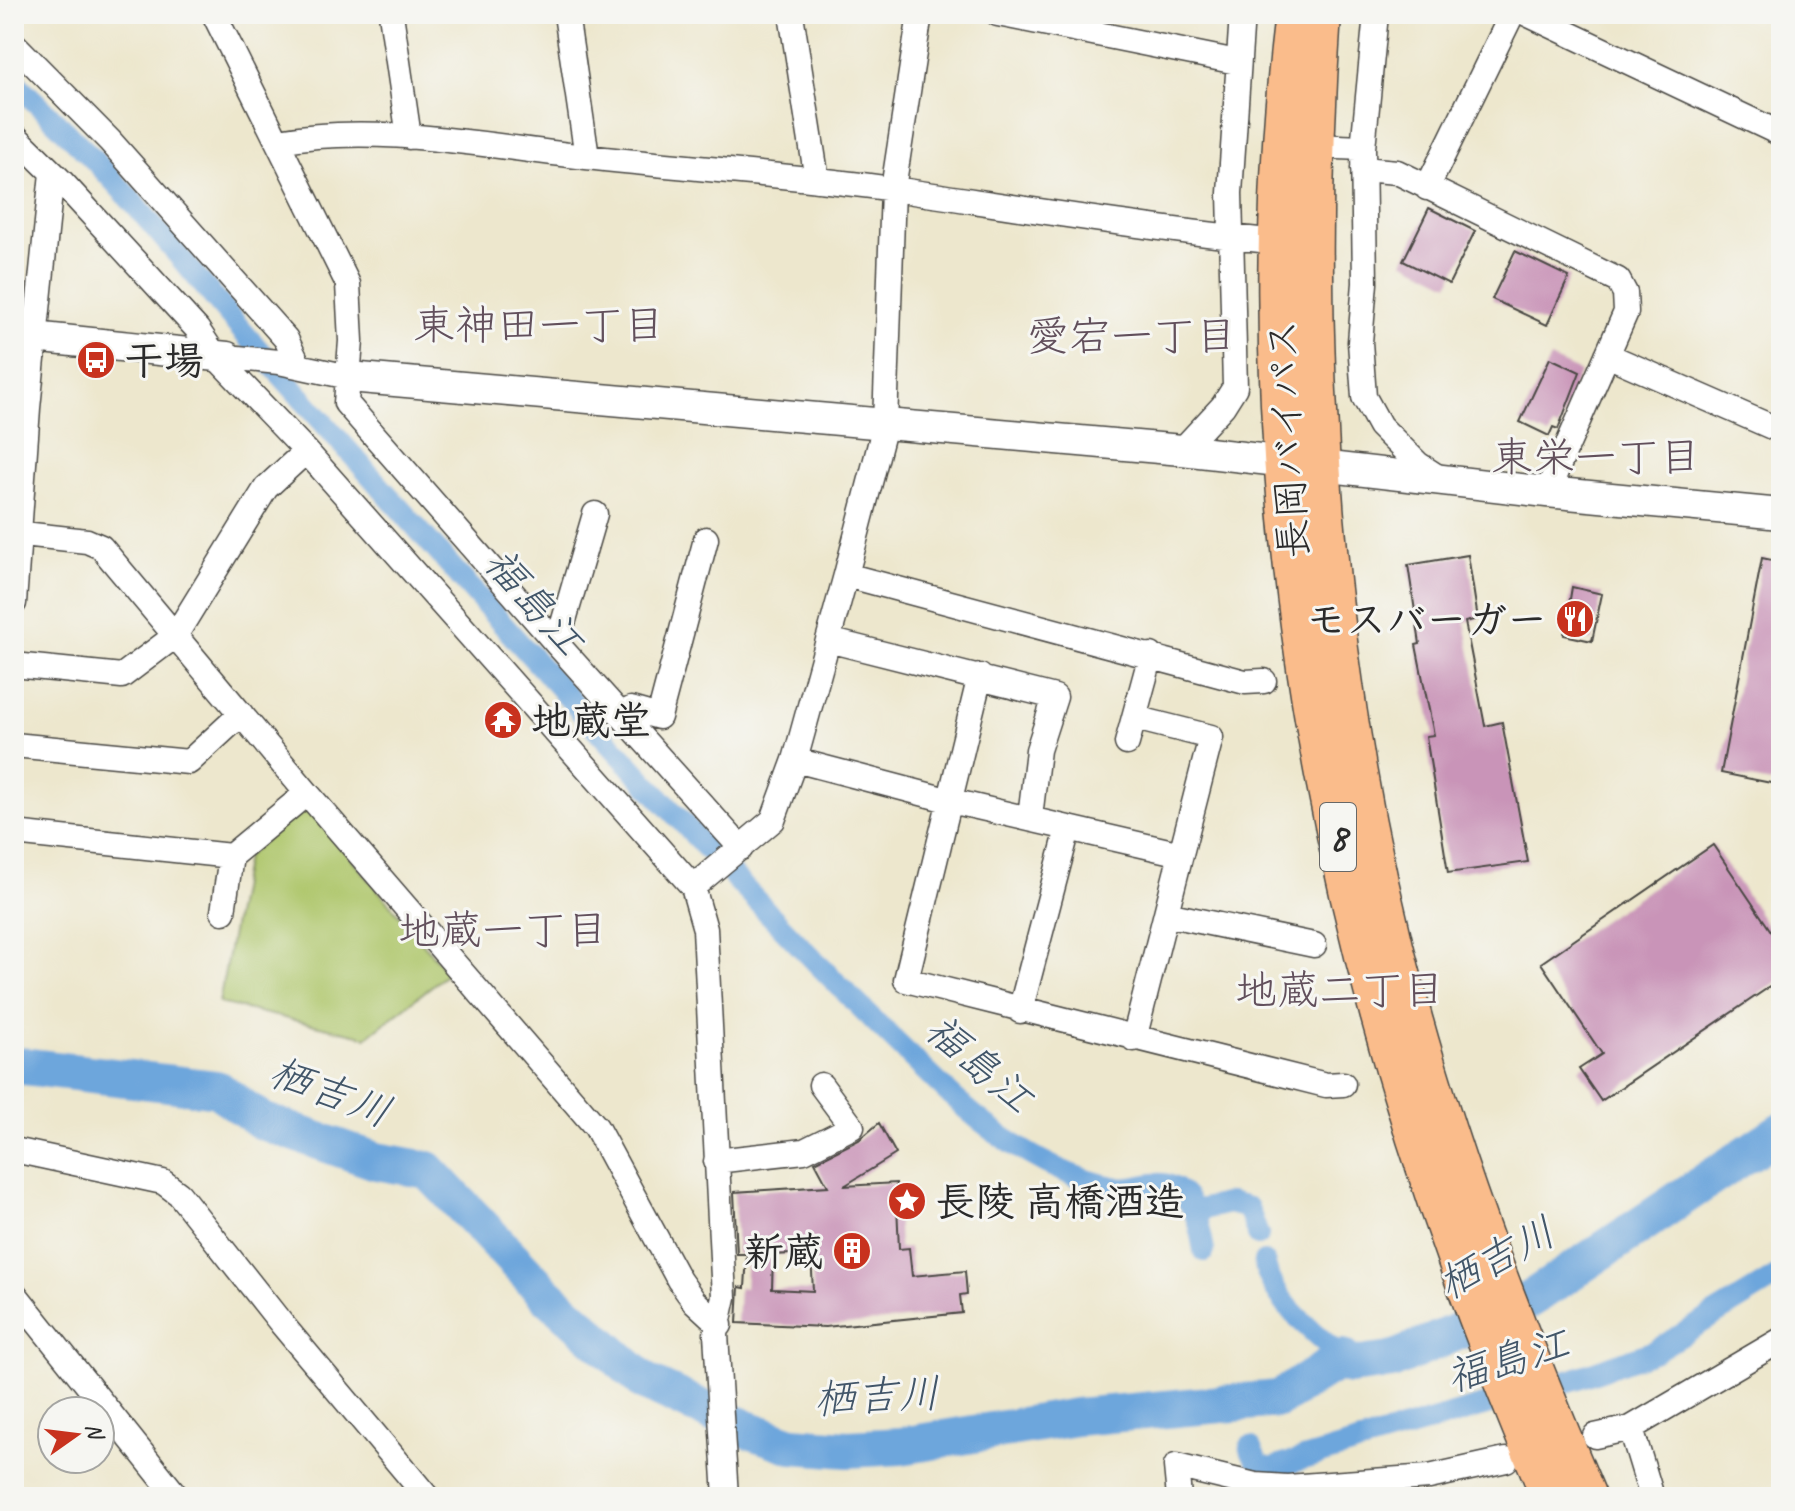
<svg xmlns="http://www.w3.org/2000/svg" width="1795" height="1511" font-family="Caveat,'Klee One',sans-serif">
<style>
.green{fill:#aec66b;stroke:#6c784b;stroke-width:2}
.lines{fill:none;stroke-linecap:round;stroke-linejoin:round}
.canal{stroke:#6da6dc;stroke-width:22}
.river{stroke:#6da6dc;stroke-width:38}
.building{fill:#c994b8;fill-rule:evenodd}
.minor-casing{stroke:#484743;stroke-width:27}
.tertiary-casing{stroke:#484743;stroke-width:33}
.trunk-casing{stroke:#484743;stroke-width:43}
.minor{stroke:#fff;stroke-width:24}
.tertiary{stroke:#fff;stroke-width:30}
.trunk{stroke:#fabc8b;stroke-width:40}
.labels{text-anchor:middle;stroke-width:6;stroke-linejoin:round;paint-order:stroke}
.shield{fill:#f6f6f2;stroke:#686867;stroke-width:2}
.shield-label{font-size:38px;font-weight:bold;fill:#2b2b2b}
.poi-label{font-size:40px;font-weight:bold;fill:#2b2b2b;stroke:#f6f6f2;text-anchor:start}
.street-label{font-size:40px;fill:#2b2b2b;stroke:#f6f6f2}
.neighbourhood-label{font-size:42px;fill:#62505c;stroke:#f6f6f2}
.water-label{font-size:42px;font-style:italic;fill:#425669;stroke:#f6f6f2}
</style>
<rect width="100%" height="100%" fill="#f6f6f2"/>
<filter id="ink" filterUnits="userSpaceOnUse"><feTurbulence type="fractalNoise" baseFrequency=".0125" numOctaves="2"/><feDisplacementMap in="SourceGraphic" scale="16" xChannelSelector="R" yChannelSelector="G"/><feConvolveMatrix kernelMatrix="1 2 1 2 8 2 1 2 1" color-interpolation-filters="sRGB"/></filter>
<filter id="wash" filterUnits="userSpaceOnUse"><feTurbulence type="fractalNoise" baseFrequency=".006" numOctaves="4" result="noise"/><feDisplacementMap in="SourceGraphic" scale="32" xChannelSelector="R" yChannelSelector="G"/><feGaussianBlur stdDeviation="1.8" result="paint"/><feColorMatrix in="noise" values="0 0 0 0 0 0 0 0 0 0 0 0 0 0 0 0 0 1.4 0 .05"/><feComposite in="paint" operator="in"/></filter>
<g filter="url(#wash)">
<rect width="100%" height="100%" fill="#ede7cd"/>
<path class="green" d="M298,810L313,813L448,973L367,1037L219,1003L246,857Z"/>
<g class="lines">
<path class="canal" d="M14,81C46,113 80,144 111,178C167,239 218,305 273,366C490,609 701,856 937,1082C986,1130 1049,1176 1119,1188C1136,1191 1154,1179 1170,1186C1195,1197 1200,1227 1204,1251
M1195,1211L1229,1203L1248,1208L1258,1235
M1264,1262C1274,1303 1311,1330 1343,1358
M1250,1447L1258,1464L1269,1469L1575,1379L1655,1351L1781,1274"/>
<path class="river" d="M14,1065L217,1089L262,1121L376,1161L428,1170L546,1294L645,1382L747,1429L792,1445L848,1449L901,1446L1076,1417L1278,1399L1343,1358L1350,1366L1391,1361L1529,1300L1781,1131"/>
</g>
<g id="blocks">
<path class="building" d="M1429,208L1475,231L1449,284L1403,261Z
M1515,251L1569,277L1547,325L1492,299Z
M1550,358L1580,372L1558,429L1553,427L1549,436L1520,422Z
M1468,555L1478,619L1465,622L1485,726L1502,722L1528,862L1448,873L1426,736L1434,735L1416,645L1420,644L1408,565Z
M1762,558L1781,562V785L1721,773Z
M1572,587L1602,594L1592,641L1564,635Z
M504,708L516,721L502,733L491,719Z
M1713,845L1781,946V979L1601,1101L1579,1069L1602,1054L1541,963Z
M879,1123L896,1154L844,1186L896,1183L899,1249L909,1248L912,1276L965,1271L967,1294L960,1295L962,1313L825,1327L737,1323L739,1287L745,1288L747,1254H737L734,1192L828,1186L815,1162L859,1140ZM811,1253L813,1291L772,1289L773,1255Z"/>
</g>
</g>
<g filter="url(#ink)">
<use href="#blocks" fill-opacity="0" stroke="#484743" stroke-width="2"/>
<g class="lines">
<g class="minor-casing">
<path id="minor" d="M214,14L348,284L351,341L346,403L557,644L741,848
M391,14L409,137
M566,14L587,157
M791,14L817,180
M998,14L1237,62
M1376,14L1363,148L1365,283L1360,342L1364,397L1380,426L1418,464L1438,477
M1527,14L1781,134
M14,44L110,141L286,339L299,366
M14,135L62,182L197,329L215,356L306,451L693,887L705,929L724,1297L716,1334L726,1497
M278,141C378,123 485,146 586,157C688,168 791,175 893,189C1022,208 1149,229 1278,242
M1313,146L1363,148
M1363,169L1397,172L1618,280L1625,293L1626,312L1547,492
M1427,188L1512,14
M1607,355L1781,431
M227,357L279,362L349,377
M1182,450L1223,406L1235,387L1230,193L1242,14
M14,533L87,541L101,547L307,793L596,1127L679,1280L694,1301L720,1325
M846,575L1245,682L1264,681
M14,603L28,408L52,173
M828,640L1055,697L1038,750L1030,817
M557,644L595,514
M14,665L122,676L175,636L266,488L306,451
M980,676L906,980L1326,1085L1343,1084
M620,715L631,709L659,717L706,539
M1135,718L1211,737L1181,854
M1127,743L1151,655
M14,745L189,762L241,714
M795,760L951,801L1181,854L1134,1039
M14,833L231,856L307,793
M693,887L773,820L795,760L846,575L885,425L893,189L920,14
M223,912L231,856
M1166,914L1314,945
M1020,1011L1068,829
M14,1150L163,1182L179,1194L281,1323L427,1497
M716,1161L804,1151L852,1127L821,1085
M14,1293L177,1497
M1631,1428L1652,1497
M1595,1436L1631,1428L1781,1340
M1179,1497L1176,1466L1255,1485L1287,1487L1429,1477L1506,1460"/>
</g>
<g class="tertiary-casing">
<path id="tertiary" d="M14,335L227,357
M349,377L1182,450L1547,492L1781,514"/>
</g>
<g class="trunk-casing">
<path id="trunk" d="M1295,14C1233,520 1350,1034 1552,1497
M1321,14C1298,341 1322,691 1409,1008C1455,1176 1518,1337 1586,1497"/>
</g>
<use href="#minor" class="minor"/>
<use href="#tertiary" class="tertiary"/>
<use href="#trunk" class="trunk"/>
</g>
</g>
<defs>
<g id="bus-disc" transform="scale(2)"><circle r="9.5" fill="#c8321e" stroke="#f6f6f2"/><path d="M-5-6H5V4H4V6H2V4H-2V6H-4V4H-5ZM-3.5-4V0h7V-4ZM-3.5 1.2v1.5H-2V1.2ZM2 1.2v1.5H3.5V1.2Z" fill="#fff"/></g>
<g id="restaurant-disc" transform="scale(2)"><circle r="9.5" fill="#c8321e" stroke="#f6f6f2"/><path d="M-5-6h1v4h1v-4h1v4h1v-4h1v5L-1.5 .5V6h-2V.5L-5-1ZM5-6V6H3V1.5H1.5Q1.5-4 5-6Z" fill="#fff"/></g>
<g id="temple-disc" transform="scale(2)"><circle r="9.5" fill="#c8321e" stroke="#f6f6f2"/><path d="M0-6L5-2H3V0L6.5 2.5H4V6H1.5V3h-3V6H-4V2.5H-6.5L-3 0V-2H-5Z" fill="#fff"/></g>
<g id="sight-disc" transform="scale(2)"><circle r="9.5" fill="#c8321e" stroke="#f6f6f2"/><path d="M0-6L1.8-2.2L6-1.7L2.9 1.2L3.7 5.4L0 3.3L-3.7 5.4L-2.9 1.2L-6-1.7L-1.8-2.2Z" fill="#fff"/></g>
<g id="building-disc" transform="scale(2)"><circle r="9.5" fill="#c8321e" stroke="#f6f6f2"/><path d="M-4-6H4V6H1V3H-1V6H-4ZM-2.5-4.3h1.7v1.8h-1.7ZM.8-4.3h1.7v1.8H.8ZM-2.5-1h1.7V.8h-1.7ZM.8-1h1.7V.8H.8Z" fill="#fff"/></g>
</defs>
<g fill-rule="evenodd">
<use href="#bus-disc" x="96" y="360"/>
<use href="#restaurant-disc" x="1575" y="619"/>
<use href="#temple-disc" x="503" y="720"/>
<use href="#sight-disc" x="907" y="1201"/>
<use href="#building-disc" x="852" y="1251"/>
</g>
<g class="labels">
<rect class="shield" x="1320" y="803" width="36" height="68" rx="6"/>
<g class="shield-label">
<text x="1338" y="850">8</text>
</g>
<g class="poi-label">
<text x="124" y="374">干場</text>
<text x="1547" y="633" text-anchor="end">モスバーガー</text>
<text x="531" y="734">地蔵堂</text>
<text x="935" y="1215">長陵 高橋酒造</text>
<text x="824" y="1265" text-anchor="end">新蔵</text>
</g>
<g class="street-label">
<text transform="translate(1287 439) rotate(-93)" y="14">長岡バイパス</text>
</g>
<g class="neighbourhood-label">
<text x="539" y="339">東神田一丁目</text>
<text x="1132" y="350">愛宕一丁目</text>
<text x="1596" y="471">東栄一丁目</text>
<text x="503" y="944">地蔵一丁目</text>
<text x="1340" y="1004">地蔵二丁目</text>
</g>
<g class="water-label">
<text transform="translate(535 601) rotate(49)" y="15">福島江</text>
<text transform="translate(980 1063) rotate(41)" y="15">福島江</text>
<text transform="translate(331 1091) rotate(21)" y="15">栖吉川</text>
<text transform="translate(1496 1257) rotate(-28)" y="15">栖吉川</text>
<text transform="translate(1507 1359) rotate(-17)" y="15">福島江</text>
<text transform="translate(877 1395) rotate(-3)" y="15">栖吉川</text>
</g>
</g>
<rect width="1795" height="1511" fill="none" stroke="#f6f6f2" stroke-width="48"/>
<g transform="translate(76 1435) rotate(76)"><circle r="38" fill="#f6f6f2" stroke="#a5a5a2" stroke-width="2"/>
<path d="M0-6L14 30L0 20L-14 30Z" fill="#c8321e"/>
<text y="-12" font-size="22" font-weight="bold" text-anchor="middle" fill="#2b2b2b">N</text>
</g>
</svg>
